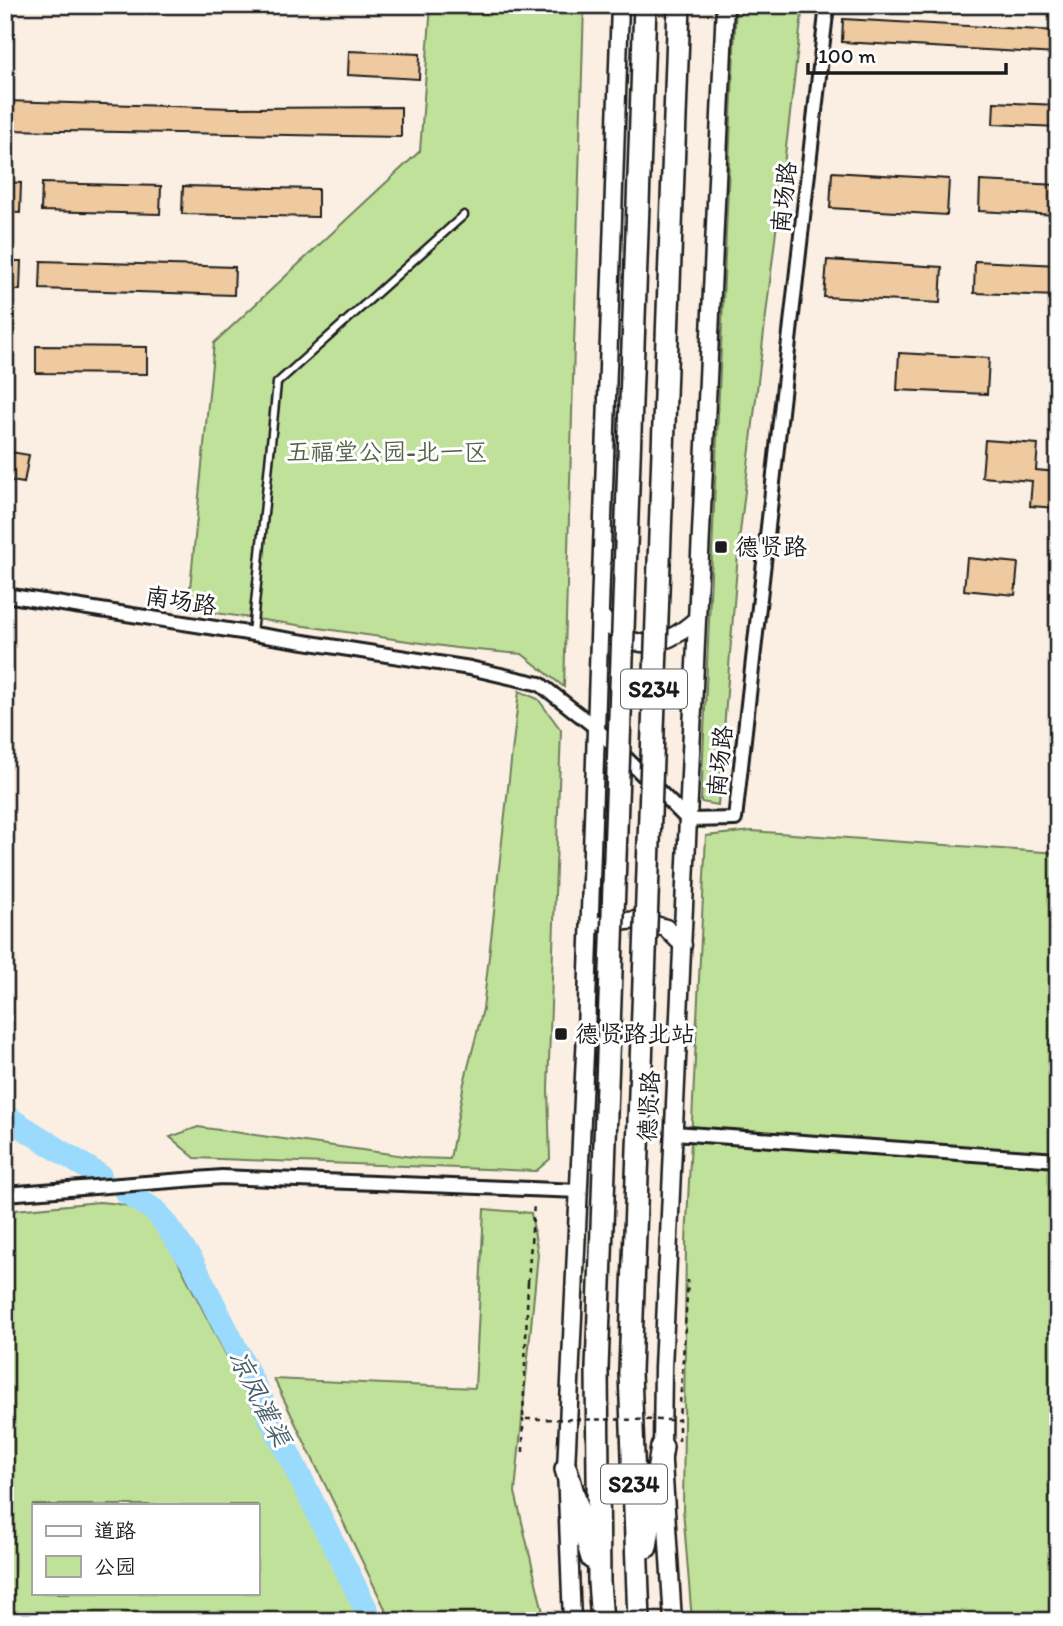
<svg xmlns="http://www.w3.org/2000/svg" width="1063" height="1626" font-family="Itim,'LXGW WenKai TC',sans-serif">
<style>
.green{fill:#c0e19a;stroke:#6e7e5b;stroke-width:2;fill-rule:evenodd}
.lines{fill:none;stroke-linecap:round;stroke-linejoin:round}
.river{stroke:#9adafc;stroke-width:24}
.building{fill:#efc99f;stroke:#1c1c1c;stroke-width:2}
.service-casing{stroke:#1c1c1c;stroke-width:11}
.minor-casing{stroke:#1c1c1c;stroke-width:18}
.tertiary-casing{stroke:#1c1c1c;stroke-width:21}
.trunk-casing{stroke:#1c1c1c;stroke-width:26}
.path{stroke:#1c1c1c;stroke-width:2.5;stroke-dasharray:5 5;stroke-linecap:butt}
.service{stroke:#fff;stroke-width:6}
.minor{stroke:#fff;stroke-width:12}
.tertiary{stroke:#fff;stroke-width:16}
.trunk{stroke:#fff;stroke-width:21}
.trunk-bridge-casing{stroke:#1c1c1c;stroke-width:26;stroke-linecap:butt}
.path-bridge{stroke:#1c1c1c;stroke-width:2.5;stroke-dasharray:5 5;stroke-linecap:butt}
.trunk-bridge{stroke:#fff;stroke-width:21}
.poi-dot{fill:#1c1c1c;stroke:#fff;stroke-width:2.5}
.labels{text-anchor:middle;stroke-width:6;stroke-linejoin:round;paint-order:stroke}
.shield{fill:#fff;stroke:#606060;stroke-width:2}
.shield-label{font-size:23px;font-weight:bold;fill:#1c1c1c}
.street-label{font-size:24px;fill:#1c1c1c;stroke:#fff}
.park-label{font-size:24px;fill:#556148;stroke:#fff}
.poi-label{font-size:24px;fill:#1c1c1c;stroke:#fff;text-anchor:start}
.water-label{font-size:26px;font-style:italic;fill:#485e6a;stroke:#fff}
</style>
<rect width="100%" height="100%" fill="#faefe2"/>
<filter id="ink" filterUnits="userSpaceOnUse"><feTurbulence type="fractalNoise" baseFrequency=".0143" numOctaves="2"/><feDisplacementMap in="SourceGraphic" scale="14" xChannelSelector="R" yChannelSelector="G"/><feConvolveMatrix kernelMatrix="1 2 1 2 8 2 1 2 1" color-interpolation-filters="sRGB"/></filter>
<g filter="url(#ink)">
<path class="green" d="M431,5H584L564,687L522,654L456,648L188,609L214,343L420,151Z
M736,5H803L739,541L718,805L701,802Z
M519,691L538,699L561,730L548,1088L550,1159L536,1171L195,1158L170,1137L198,1127L419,1158L450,1159L464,1083L483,1009Z
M752,831L1058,853V1621H692L683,1509L686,1242L706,836Z
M99,1202C134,1204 145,1209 166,1238L363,1621H5V1211ZM257,1505V1593H33V1505Z
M484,1209L531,1213L538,1254L515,1492L545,1621H391L274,1379L475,1388Z"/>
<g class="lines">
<path class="river" d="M5,1116L100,1176
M126,1192L157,1212L193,1263L372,1621"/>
</g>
<path class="building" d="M843,19L1058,31V54L842,42Z
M349,51L420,54L419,79L348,75Z
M5,101L233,108L401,107V137L5,130Z
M994,102L1058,105V127L993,124Z
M832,172L949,179L947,215L830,208Z
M980,181L1058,185V215L979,211Z
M5,182L21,183L20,213L5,212Z
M42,183L161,186L160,214L41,211Z
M183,186L318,189V217L182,214Z
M827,260L942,267L940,303L824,297Z
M5,261H21L20,290H5Z
M41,261L235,267L234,295L40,289Z
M975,261L1058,265V296L974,293Z
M36,346L147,347V374L36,373Z
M899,353L989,358L987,394L897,390Z
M985,440L1038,444L1036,470L1058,472V508L1030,506L1032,481L982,477Z
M5,451L29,455L24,483L5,480Z
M967,558L1018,563L1015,595L964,590Z"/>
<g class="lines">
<g class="service-casing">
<path id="service" d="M252,634L277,383L464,215"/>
</g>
<g class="minor-casing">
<path id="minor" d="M5,595L470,668L540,684L595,727L688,820L735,819L827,5
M674,1133L1058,1160
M5,1194L222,1177L580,1191"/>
</g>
<g class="tertiary-casing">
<path id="tertiary" d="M599,614C631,653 660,652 697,619
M604,923L638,920L666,928L683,945
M572,1621L566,1469L586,1032L620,5
M673,1621L662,1447L663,1368L725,5"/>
</g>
<g class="trunk-casing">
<path id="trunk" d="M597,1369L599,1582L602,1621
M630,1372L639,1621
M566,1469L592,1558
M646,1547L662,1447"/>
</g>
<path class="path" d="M528,1282L534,1204
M679,1441V1420
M523,1452V1419"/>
<use href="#service" class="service"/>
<use href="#minor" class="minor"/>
<use href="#tertiary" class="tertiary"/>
<use href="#trunk" class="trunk"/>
<g class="trunk-bridge-casing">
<path id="trunk-bridge" d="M597,1369L645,5
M630,1372L679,5"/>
</g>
<path class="path-bridge" d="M528,1282L523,1419L679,1420L688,1280"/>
<use href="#trunk-bridge" class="trunk-bridge"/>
</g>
</g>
<g class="poi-dot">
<rect x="714" y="540" width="14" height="14" rx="3.5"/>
<rect x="554" y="1027" width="14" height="14" rx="3.5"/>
</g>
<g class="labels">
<g class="shield">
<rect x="621" y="669.5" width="66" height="39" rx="5"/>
<rect x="601" y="1464.5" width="66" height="39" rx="5"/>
</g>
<g class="shield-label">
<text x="654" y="697">S234</text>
<text x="634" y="1492">S234</text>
</g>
<g class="street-label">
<text transform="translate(784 197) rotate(-84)" y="8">南场路</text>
<text transform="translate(181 601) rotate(9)" y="8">南场路</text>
<text transform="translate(720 761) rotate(-84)" y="8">南场路</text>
<text transform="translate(649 1106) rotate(-87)" y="8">德贤路</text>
</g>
<g class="park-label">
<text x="387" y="460">五福堂公园-北一区</text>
</g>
<g class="poi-label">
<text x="735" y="555">德贤路</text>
<text x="575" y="1042">德贤路北站</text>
</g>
<g class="water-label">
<text transform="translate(260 1398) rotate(63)" y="9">凉凤灌渠</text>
</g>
</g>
<rect width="1063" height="1626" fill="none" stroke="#fff" stroke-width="28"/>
<rect x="14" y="14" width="1035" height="1598" fill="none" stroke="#1c1c1c" stroke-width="2.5" filter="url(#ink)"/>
<rect x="32" y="1504" width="228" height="91" fill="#ffffff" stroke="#a4a4a4" stroke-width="2"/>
<rect x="46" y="1526" width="35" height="10" fill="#ffffff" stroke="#a4a4a4" stroke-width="2"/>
<text x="94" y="1538" font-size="21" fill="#1c1c1c">道路</text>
<rect x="46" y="1556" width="35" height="21" fill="#c0e19a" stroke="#a4a4a4" stroke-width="2"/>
<text x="94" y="1574" font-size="21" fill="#1c1c1c">公园</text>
<path d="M808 63v10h198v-10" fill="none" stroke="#1c1c1c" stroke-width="3.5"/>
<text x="818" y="63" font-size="21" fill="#1c1c1c" stroke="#ffffff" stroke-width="5" paint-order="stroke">100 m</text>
</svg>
